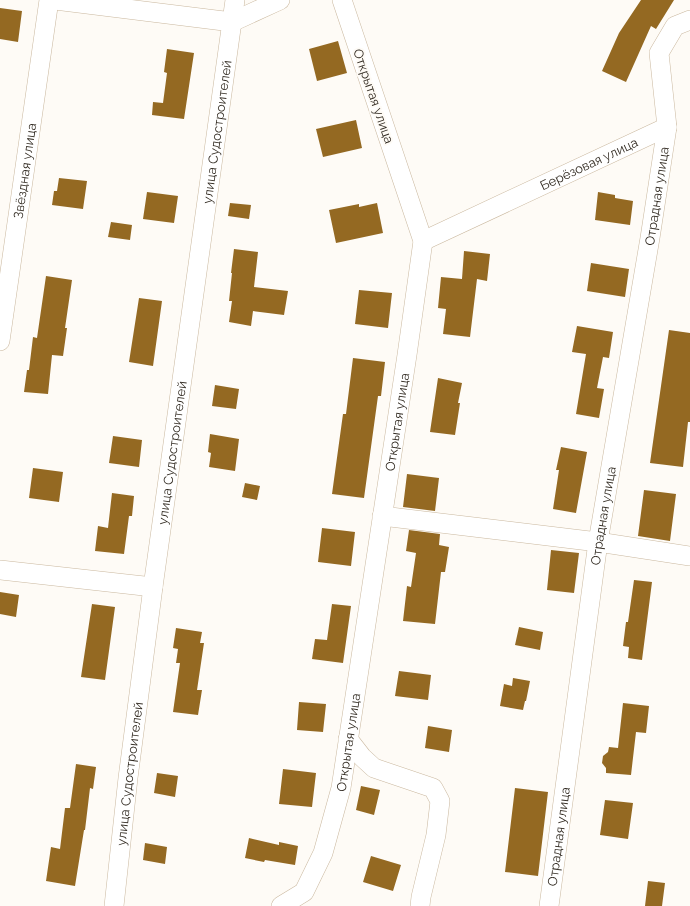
<svg xmlns="http://www.w3.org/2000/svg" width="690" height="906" font-family="Raleway,sans-serif">
<style>
.building{fill:#946922}
.lines{fill:none;stroke-linecap:round;stroke-linejoin:round}
.minor-casing{stroke:#cab89f;stroke-width:20}
.minor{stroke:#fff;stroke-width:19}
.labels{text-anchor:middle;stroke-width:4;stroke-linejoin:round;paint-order:stroke}
.street-label{font-size:13px;fill:#312a21;stroke:#fefbf6}
</style>
<rect width="100%" height="100%" fill="#fefbf6"/>
<path class="building" d="M641,0H674L656,29L651,26L626,82L602,71L619,33Z
M0,8L22,11L18,42L0,39Z
M338,41L347,73L317,81L309,49Z
M167,49L194,53L184,119L152,115L153,102L163,103L167,73L164,72Z
M356,120L362,148L323,157L316,129Z
M59,178L87,181L83,209L52,205L54,191H57Z
M147,192L178,196L174,223L143,219Z
M598,192L615,195V198L633,201L630,225L595,220Z
M230,203L251,205L249,219L228,216Z
M377,203L383,233L336,243L329,210L359,204V207Z
M111,222L132,225L130,240L108,237Z
M234,249L258,252L254,287L288,291L284,315L253,311L251,326L229,322L232,301H229L232,273H231Z
M464,251L490,254L487,281L477,279L470,337L443,334L446,309L438,308L441,277L462,279Z
M591,263L629,269L625,297L587,291Z
M46,276L72,280L65,328H67L63,356L52,355L48,394L24,392L27,370H29L33,337L37,338Z
M359,290L392,293L388,328L355,324Z
M139,298L162,301L153,366L129,362Z
M577,326L613,332L609,358L603,357L597,388L604,389L599,418L576,414L586,354L572,352Z
M669,330L690,333V422H688L683,467L650,463Z
M353,358L385,362L381,396H378L364,498L332,494L343,414H346Z
M438,378L462,383L458,403H460L455,435L430,432Z
M215,385L239,389L236,409L212,406Z
M210,434L239,439L235,471L209,467L211,453L208,452Z
M113,436L142,440L139,467L109,463Z
M561,447L587,452L576,513L553,509L559,470H556Z
M33,468L63,472L59,502L29,498Z
M407,474L439,478L435,511L403,507Z
M245,483L260,486L257,500L242,497Z
M644,490L676,494L670,541L638,536Z
M112,493L134,496L132,516H129L124,554L95,551L98,526L108,528Z
M322,528L355,532L351,566L318,562Z
M409,530L440,534L439,545L449,547L445,572H441L435,624L403,621L407,586L411,587L416,553L406,551Z
M551,550L579,553L574,593L547,590Z
M634,580L652,582L642,660L628,658L629,647L623,646L626,622H628Z
M0,592L19,595L16,617L0,614Z
M92,604L115,607L105,680L81,677Z
M332,604L351,606L343,663L312,659L315,639L327,640Z
M519,627L543,632L540,650L515,645Z
M176,628L202,632L200,643H204L197,690H202L198,715L173,712L180,663H176L178,649L173,648Z
M399,671L431,675L428,700L395,696Z
M513,678L530,681L526,701H525L523,710L500,706L504,684L512,686Z
M299,702L326,704L323,732L297,730Z
M623,703L649,706L646,733L636,732L631,775L606,773V768L602,763L603,756L608,752L609,747L618,748Z
M428,726L452,730L449,752L425,748Z
M76,764L96,767L93,789L90,788L85,830H84L75,886L46,881L51,847L60,849L65,808H70Z
M283,769L316,773L312,807L279,804Z
M157,773L178,776L175,797L154,793Z
M361,786L380,790L374,815L356,810Z
M515,788L548,792L538,876L505,872Z
M605,800L633,803L628,839L600,835Z
M249,838L279,845V842L298,846L295,865L265,860L264,862L245,858Z
M145,843L167,847L165,864L143,860Z
M371,856L401,865L393,891L363,882Z
M648,881L665,883L662,906H645Z"/>
<g class="lines">
<g class="minor-casing">
<g id="minor">
<path d="M55,0L232,22L280,0"/>
<path id="s1" d="M423,241L667,127L659,53L675,26L690,20"/>
<path id="s2" d="M0,341L49,0"/>
<path d="M382,516L598,542L690,556"/>
<path d="M0,570L153,587"/>
<path d="M348,739L362,757L374,768L433,788L440,801L436,835L421,897L420,906"/>
<path id="s3" d="M114,906L128,778L153,587L235,0"/>
<path id="s4" d="M281,906L304,892L323,853L341,788L407,355L423,241L342,0"/>
<path id="s5" d="M549,906L598,542L650,238L667,127"/>
</g>
</g>
<use href="#minor" class="minor"/>
</g>
<g class="labels">
<g class="street-label">
<text transform="translate(374 96) rotate(71)" y="5">Открытая улица</text>
<text dy="5" stroke="none"><textPath href="#s3" startOffset="781">улица Судостроителей</textPath></text>
<text dy="5" stroke="none"><textPath href="#s1" startOffset="183">Берёзовая улица</textPath></text>
<text dy="5" stroke="none"><textPath href="#s2" startOffset="172">Звёздная улица</textPath></text>
<text dy="5" stroke="none"><textPath href="#s5" startOffset="718">Отрадная улица</textPath></text>
<text dy="5" stroke="none"><textPath href="#s4" startOffset="508">Открытая улица</textPath></text>
<text dy="5" stroke="none"><textPath href="#s3" startOffset="457">улица Судостроителей</textPath></text>
<text dy="5" stroke="none"><textPath href="#s5" startOffset="394">Отрадная улица</textPath></text>
<text dy="5" stroke="none"><textPath href="#s4" startOffset="184">Открытая улица</textPath></text>
<text dy="5" stroke="none"><textPath href="#s3" startOffset="133">улица Судостроителей</textPath></text>
<text dy="5" stroke="none"><textPath href="#s5" startOffset="70">Отрадная улица</textPath></text>
</g>
</g>
</svg>
